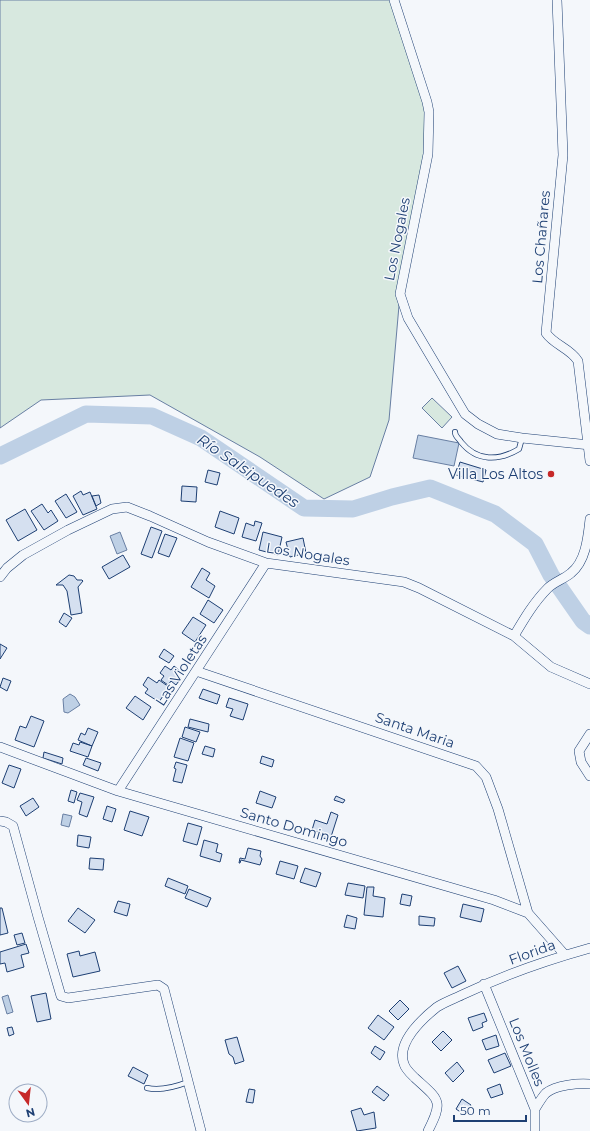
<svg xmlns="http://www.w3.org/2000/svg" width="590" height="1131" font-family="Montserrat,sans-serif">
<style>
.green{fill:#d7e8df;stroke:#687fa3}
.water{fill:#bed0e5;stroke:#687fa3}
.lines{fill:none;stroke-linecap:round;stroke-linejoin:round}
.river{stroke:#bed0e5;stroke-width:17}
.building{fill:#d5e0f0;stroke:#1d3f73}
.lane-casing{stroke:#1d3f73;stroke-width:6}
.street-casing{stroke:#1d3f73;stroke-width:10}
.lane{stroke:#f4f7fb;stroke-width:4.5}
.street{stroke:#f4f7fb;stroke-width:9}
.poi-dot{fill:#c62828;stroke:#f4f7fb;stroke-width:1.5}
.labels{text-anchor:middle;stroke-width:3;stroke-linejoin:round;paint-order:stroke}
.street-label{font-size:14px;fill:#1d3f73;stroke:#f4f7fb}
.poi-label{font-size:14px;fill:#1d3f73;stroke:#f4f7fb;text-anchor:end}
.water-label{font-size:15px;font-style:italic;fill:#1d3f73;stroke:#f4f7fb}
</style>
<rect width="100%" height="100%" fill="#f4f7fb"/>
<path class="green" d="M0,0H394L427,102L428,154L400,294L389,420L370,477L324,499L260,457L150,395L41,400L0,428Z
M432,398L452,417L442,428L422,408Z"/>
<path class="water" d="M418,435L459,443L454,466L413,458Z
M120,532L127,550L117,554L110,536Z
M70,694L75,697L80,705L68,713L64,712L63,699Z
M63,814L72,816L69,827L61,825Z
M8,995L13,1012L7,1014L2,997Z"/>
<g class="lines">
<path class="river" d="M0,456L86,414L152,416L201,438L304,508L353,509L392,497L430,488L495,514L535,544L551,575L583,621L590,626"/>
</g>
<path class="building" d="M460,462L486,470L483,482L456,475Z
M208,470L220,473L217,485L205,482Z
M182,486L197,487L196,502L181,501Z
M81,491L83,495L90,492L97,509L83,515L73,496Z
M66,494L77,512L66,518L55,501Z
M99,495L101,503L96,506L92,496Z
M42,504L48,513L51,510L58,521L44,530L31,511Z
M25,509L37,530L18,541L6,520Z
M220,511L239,518L234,534L215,527Z
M255,521L262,523L256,541L242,537L246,523L254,526Z
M151,527L162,531L152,558L141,554Z
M263,532L282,537L278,555L259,550Z
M165,534L177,538L169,557L158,553Z
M303,538L306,553L290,557L286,542Z
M123,555L130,567L109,579L102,567Z
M202,568L210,573L206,580L215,586L209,598L191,587Z
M69,575L74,576L77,580H82L83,581L78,587L82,613L71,615L67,591L63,585H56Z
M208,600L223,610L214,623L200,614Z
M64,613L72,618L66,627L59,622Z
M193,617L206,625L195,642L182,633Z
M0,644L7,648L0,659Z
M164,649L174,656L169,663L159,657Z
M165,666L171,670L174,666L179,670L176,675L181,678L176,685L171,681L168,685L161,680L164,676L160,673Z
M148,677L157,683L159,680L169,687L159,702L145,693L148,689L143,685Z
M3,678L11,681L7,691L0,687Z
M203,689L220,695L217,704L199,698Z
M135,696L151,707L143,720L126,708Z
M229,698L248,704L243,720L230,716L233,709L226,707Z
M31,716L44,721L34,747L15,740L20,726L26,728Z
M190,719L209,724L208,732L188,727Z
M185,727L200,732L196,742L182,737Z
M88,728L98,732L92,746L78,740L81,733L85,735Z
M180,738L194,743L188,761L174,757Z
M80,742L92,746L88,757L70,751L73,743L79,745Z
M205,746L215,749L213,757L202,754Z
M44,752L63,758L62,764L43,758Z
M262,756L274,760L272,767L260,763Z
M86,758L101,763L98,771L83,765Z
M176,762L187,765L182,783L173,781L176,769L174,768Z
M9,765L21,769L14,788L2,783Z
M71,790L77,792L74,803L68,801Z
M260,791L276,797L272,808L256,803Z
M80,793L94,797L87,817L79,814L82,802L77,800Z
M336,796L345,800L343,803L334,800Z
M33,798L39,807L26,816L20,806Z
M107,806L116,809L112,822L103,819Z
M130,811L149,817L142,836L124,830Z
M331,812L338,815L330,840L320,837L321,833L312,830L315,820L327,824Z
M188,823L202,827L197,845L183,841Z
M78,835L91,837L89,848L77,846Z
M204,840L218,844L216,852L222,854L220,862L200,856Z
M248,848L261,851L260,856L262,859L260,865L241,860L240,863H239L240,858L245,859Z
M90,858L104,859L103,870L89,869Z
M280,861L298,866L294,879L276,874Z
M305,868L321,873L316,887L300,882Z
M168,878L188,886L185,894L165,886Z
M348,883L365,886L363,898L345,895Z
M367,887H374L373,896L385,898L383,917L364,915Z
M189,889L211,898L207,907L185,898Z
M402,894L412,896L410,906L400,904Z
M118,901L130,904L127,916L114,912Z
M463,904L484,909L481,922L460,917Z
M0,908H2L8,933L0,935Z
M78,908L95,920L85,933L68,921Z
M347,915L357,918L355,929L344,927Z
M419,916L435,918L434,926L419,925Z
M22,933L25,943L17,945L14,935Z
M26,944L29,953L21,955L24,967L7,972L5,963L0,964V952Z
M79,951L80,956L95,952L100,971L73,977L67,954Z
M458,966L466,981L452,988L444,973Z
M46,993L51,1019L37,1022L31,996Z
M400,1000L409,1009L398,1020L389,1011Z
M484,1013L487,1021L482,1023L483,1027L473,1031L468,1018Z
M378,1015L394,1027L384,1040L368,1028Z
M12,1027L14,1034L9,1036L7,1028Z
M443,1031L452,1040L441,1051L432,1042Z
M496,1035L499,1046L486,1050L482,1040Z
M237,1037L244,1061L235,1064L233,1057L229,1054L225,1040Z
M375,1046L385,1052L380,1060L371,1053Z
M505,1053L511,1066L494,1073L488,1060Z
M457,1062L464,1071L453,1082L445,1073Z
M133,1067L148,1075L144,1084L128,1076Z
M500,1084L503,1094L491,1098L487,1089Z
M377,1086L389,1095L384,1101L372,1092Z
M249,1089L255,1090L253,1103L246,1102Z
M462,1099L471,1105L465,1115L456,1109Z
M361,1108L364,1115L374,1112L376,1128L357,1131L351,1111Z"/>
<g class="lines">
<g class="lane-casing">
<path id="lane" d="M455,432C455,437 459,438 461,442C477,462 499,461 519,449L522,438
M147,1088C161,1091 175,1087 188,1082"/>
</g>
<g class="street-casing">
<path id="street" d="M394,0L427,102L429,112L428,154L400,294L408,318L465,414L478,424L497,434L522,438L590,445
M557,0L563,155L546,333C554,345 570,348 578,361L590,461
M0,577L7,568L23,555L68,530L112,509L127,507L150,516L208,542L266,563L404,582L419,588L514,636L551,667L590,684
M514,636C524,619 534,602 548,588C554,582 564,579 571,573C586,561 588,537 590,519
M196,671L476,766L486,777L498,809L528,913
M590,734L579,751L581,762L590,776
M0,747L118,791L494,900L528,913L565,955
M118,791L266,563
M0,821L6,822L13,826L38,917L61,996L68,998L158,985L164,989L201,1131
M484,984L535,1109V1131
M535,1109C538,1104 542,1097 546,1093C556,1085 578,1083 590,1084
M428,1131C444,1100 439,1100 415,1078C411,1074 406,1070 404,1064C396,1043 422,1019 437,1007C445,1002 456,998 464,994C504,975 547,960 590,948"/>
</g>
<use href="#lane" class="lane"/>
<use href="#street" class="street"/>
</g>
<circle class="poi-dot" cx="551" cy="474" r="4"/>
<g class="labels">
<g class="street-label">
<text transform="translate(541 237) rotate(-85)" y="5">Los Chañares</text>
<text transform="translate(397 239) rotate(-79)" y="5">Los Nogales</text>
<text transform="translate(308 554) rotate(9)" y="5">Los Nogales</text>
<text transform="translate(181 670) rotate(-57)" y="5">Las Violetas</text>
<text transform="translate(415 730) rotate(19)" y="5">Santa Maria</text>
<text transform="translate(294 827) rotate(16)" y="5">Santo Domingo</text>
<text transform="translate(532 952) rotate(-20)" y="5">Florida</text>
<text transform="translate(527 1052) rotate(68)" y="5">Los Molles</text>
</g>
<g class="poi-label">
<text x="543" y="479">Villa Los Altos</text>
</g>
<g class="water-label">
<text transform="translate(248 471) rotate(34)" y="5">Río Salsipuedes</text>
</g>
</g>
<g transform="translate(28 1103) rotate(165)"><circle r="19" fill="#f4f7fb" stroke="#9eadc5"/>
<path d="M0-3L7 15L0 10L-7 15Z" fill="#c62828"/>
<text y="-6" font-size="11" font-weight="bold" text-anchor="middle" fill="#1d3f73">N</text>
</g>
<path d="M454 1115v6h72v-6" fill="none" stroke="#1d3f73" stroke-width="2"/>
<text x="460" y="1115" font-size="12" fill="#1d3f73" stroke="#f4f7fb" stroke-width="3" paint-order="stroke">50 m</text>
</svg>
